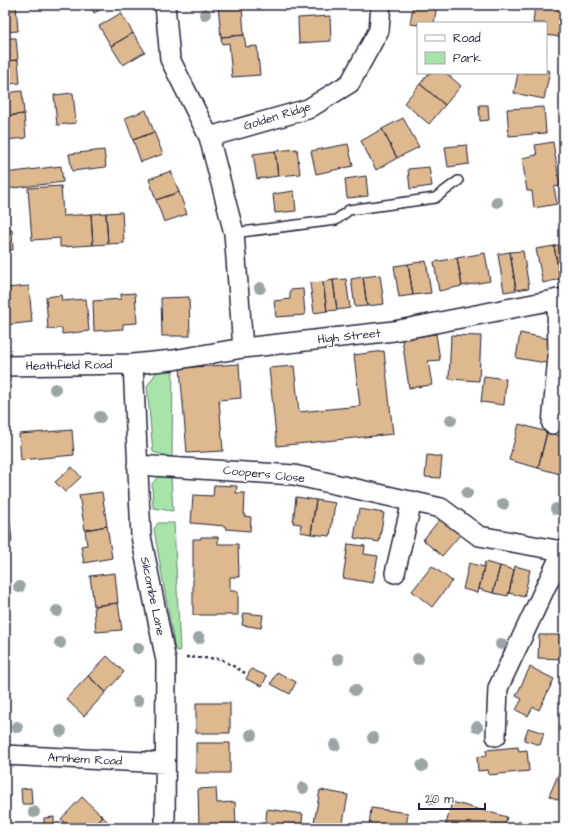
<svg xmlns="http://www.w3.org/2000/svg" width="569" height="833" font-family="'Architects Daughter',sans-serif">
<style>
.green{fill:#a8e4aa;stroke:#658372}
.building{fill:#deb990;stroke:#22223b}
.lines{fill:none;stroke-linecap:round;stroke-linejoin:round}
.service-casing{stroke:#22223b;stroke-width:12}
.minor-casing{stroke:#22223b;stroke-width:22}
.path{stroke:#22223b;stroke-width:2.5;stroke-dasharray:3 3;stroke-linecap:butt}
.service{stroke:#fff;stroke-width:9}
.minor{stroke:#fff;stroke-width:19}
.tree{fill:#9ba5a5}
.labels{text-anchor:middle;stroke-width:3;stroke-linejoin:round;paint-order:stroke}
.street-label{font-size:12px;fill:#22223b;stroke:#fff}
</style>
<rect width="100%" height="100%" fill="#fff"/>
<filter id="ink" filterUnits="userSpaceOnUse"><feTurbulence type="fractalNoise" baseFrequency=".025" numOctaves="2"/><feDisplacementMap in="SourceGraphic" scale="8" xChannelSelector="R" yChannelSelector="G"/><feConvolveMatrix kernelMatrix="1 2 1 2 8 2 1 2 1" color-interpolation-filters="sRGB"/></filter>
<g filter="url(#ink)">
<path class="green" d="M173,360L172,457L153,452L147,386L158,370Z
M160,474L171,476L173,511L153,508L152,484Z
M158,523H174L180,651L175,650L154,529Z"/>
<path class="building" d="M5,5H16L18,31L5,32Z
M90,5H109L94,13Z
M218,5H242L244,35L221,37Z
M413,5H437L434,23H418V25L410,24Z
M535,5L564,6L560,37L546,35V23H533Z
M121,13L133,33L111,46L99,26Z
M330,16L331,41L299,43L298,18Z
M133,33L145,52L123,65L111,46Z
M244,35L246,47L257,46L260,75L232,77L229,43L222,44L221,37Z
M5,38H16L18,60L5,61Z
M18,60L20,83L5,84V61Z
M546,70L550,71L544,99L514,93L518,73H546Z
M429,73H446L461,86L445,105L420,84Z
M420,84L445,105L429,124L404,103Z
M22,91L24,114L5,116V93Z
M73,93L76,123L57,125L54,95Z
M479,105H488L489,120L480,121Z
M544,107L546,133L509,136L507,109Z
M146,110L154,132L133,140L125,118Z
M24,114L26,138L5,140V116Z
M403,118L419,147L397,158L382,129Z
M382,129L397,158L376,170L361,141Z
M154,132L163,154L141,162L133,140Z
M553,142L560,186L554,187L557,204L534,208L532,191H527L522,158L537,155L535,145Z
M348,144L353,166L316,174L311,151Z
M467,145L469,164L448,167L445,147Z
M297,149L300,174L278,176L275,151Z
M104,150L106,167L72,171L69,154Z
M275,151L278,176L257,179L253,154Z
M61,166L63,182L5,189V173Z
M429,167L432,186L410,189L408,169Z
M171,171L179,192L156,200L149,179Z
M366,176L368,196L347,198L345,179Z
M61,186L63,216L91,214L93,245L60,247V238L32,240L28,188Z
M294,191L296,211L275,213L273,194Z
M179,192L187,214L164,222L156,200Z
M122,212L124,243L108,244L106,213Z
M106,213L108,244L93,245L91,214Z
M12,230L13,250H5V231Z
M564,244V279H560L554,246Z
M554,246L560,279L543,283L536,249Z
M523,251L529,288L516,290L510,252Z
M510,252L516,290L504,292L498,254Z
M485,253L490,281L462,286L457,258Z
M457,258L462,286L439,291L434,262Z
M426,261L431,293L413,295L408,264Z
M408,264L413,295L399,297L394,266Z
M380,275L384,304L367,306L363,277Z
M363,277L367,306L355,307L351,279Z
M346,279L350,308L337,310L333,280Z
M333,280L337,310L327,311L323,282Z
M323,282L327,311L314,313L310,283Z
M29,286L32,322L5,325V288Z
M303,289L305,315L276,317L274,301L290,299V290Z
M135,293L137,323L123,324V329L94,331L93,301L121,299V294Z
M61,295L62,301L86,299L89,331L62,334V328L48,329L46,297Z
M189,297L190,336H162L161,298Z
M520,333L550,339L546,363L516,358Z
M436,334L440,360L428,361L432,385L409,388L402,339Z
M451,335L481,336L479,381L449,379Z
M384,351L393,434L277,446L269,368L294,366L299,412L360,406L354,355Z
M239,364L241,398L219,400L223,451L187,453L180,368Z
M484,376L506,379L504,405L481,402Z
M519,424L547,432L538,468L509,460Z
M72,430L74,455L21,460L19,434Z
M547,432L564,437V475L538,468Z
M427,455L442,457L440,478L425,477Z
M72,467L81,477L65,492L55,482Z
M214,485L237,486L236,493H245L244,516L251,517L250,531L226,529L225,526L191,523L193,495L213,496Z
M102,492L107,526L85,530L79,495Z
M296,497L316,500L311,534L300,532L301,524L293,523Z
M316,500L335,503L330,536L311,534Z
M359,509L384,513L379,542L354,538Z
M440,519L460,535L442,556L423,540Z
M10,521L12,542L5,543V522Z
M107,526L112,558L84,563L81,546L87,545L85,530Z
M201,537H218V544H238L239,577H230V591H238V615H193V539H201Z
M348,544L365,546L364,554L378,556L373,583L343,578Z
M485,562L500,566L493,593L479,589Z
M469,563L484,567L478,593L463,589Z
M432,566L452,581L432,607L412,591Z
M500,566L514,570L508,596L493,593Z
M515,566L530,570L524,597L509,593Z
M115,573L118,603L94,606L90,576Z
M118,603L122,630L96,632L94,606Z
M244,613L263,615L261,628L242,625Z
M539,635H564V659L538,658Z
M107,656L124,672L106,692L88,676Z
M530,667L554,679L539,710L533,707L528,716L516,710L522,699L516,696Z
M251,669L267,676L262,686L246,679Z
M277,672L296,682L290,694L271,684Z
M88,676L106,692L84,716L66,699Z
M196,703H230V733H196Z
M528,728L544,733L540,745L524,740Z
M196,743H230V773H196Z
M518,747L519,751L527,750L529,771L489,775L488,770L478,771L477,757L487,756L486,750Z
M564,761V802L549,796Z
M31,788L32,804H22L21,789Z
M216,788L217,803L235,802L236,828H199L198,789Z
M320,790L348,795L342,828H313Z
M82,797L103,817L93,828H70L61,819Z
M452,802L507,817L504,828H445Z
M371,808L408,813L406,828H369Z
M267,809L303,814L301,828H265Z
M54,817V828H44V818Z
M103,817L114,828H93Z
M519,821L538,827V828H517Z"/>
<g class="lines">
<g class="service-casing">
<path id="service" d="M234,233L336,220L349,210L435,198L458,181"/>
</g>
<g class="minor-casing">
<path id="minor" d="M165,5L170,59L209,137L234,233L243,348
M209,137L308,109L350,83L379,30L381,5
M133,364L141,536L166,661L165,828
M5,366L133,364L173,360L243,348L394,331L564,298
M552,424L558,356L557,299
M137,465L294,475L441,508L479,536L562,551
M395,573L412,501
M496,736L498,688L564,548
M5,755L165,763"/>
</g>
<path class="path" d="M186,657L221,659L245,673"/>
<use href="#service" class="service"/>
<use href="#minor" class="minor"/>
</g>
<g class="tree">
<circle cx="205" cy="14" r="6"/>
<circle cx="497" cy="202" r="6"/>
<circle cx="260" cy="288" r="6"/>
<circle cx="55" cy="389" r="6"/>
<circle cx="100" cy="417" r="6"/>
<circle cx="451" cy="420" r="6"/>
<circle cx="467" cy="493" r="6"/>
<circle cx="503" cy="504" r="6"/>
<circle cx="556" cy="509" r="6"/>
<circle cx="19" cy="587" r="6"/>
<circle cx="57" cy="611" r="6"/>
<circle cx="199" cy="638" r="6"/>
<circle cx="60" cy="643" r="6"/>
<circle cx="501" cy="644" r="6"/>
<circle cx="138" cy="648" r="6"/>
<circle cx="338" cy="659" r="6"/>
<circle cx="418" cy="659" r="6"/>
<circle cx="355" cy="690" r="6"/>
<circle cx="138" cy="701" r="6"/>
<circle cx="17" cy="727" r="6"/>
<circle cx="477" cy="727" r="6"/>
<circle cx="61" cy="731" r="6"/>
<circle cx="251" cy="735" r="6"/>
<circle cx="373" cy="738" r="6"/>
<circle cx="335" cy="745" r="6"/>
<circle cx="422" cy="766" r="6"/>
<circle cx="303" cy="788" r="6"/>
<circle cx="433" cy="799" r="6"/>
<circle cx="34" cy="812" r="6"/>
</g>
</g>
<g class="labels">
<g class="street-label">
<text transform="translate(277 116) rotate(-17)" y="4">Golden Ridge</text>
<text transform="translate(349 336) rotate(-6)" y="4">High Street</text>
<text transform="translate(69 365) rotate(-1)" y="4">Heathfield Road</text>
<text transform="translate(264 474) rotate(6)" y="4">Coopers Close</text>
<text transform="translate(153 596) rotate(78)" y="4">Silcombe Lane</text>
<text transform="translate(85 759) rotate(3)" y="4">Arnhem Road</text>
</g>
</g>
<rect width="569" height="833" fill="none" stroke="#fff" stroke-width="20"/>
<rect x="10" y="10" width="549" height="813" fill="none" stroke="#22223b" stroke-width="1.5" filter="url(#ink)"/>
<rect x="417" y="22" width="130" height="52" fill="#ffffff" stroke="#a7a7b1"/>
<rect x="425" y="35" width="20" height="6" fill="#ffffff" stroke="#a7a7b1"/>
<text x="453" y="42" font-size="12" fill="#22223b">Road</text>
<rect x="425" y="52" width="20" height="12" fill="#a8e4aa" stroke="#a7a7b1"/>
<text x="453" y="62" font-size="12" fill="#22223b">Park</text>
<path d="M419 803v6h66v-6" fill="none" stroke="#22223b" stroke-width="2"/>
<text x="425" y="803" font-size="12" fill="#22223b" stroke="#ffffff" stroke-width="3" paint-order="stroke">20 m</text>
</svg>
